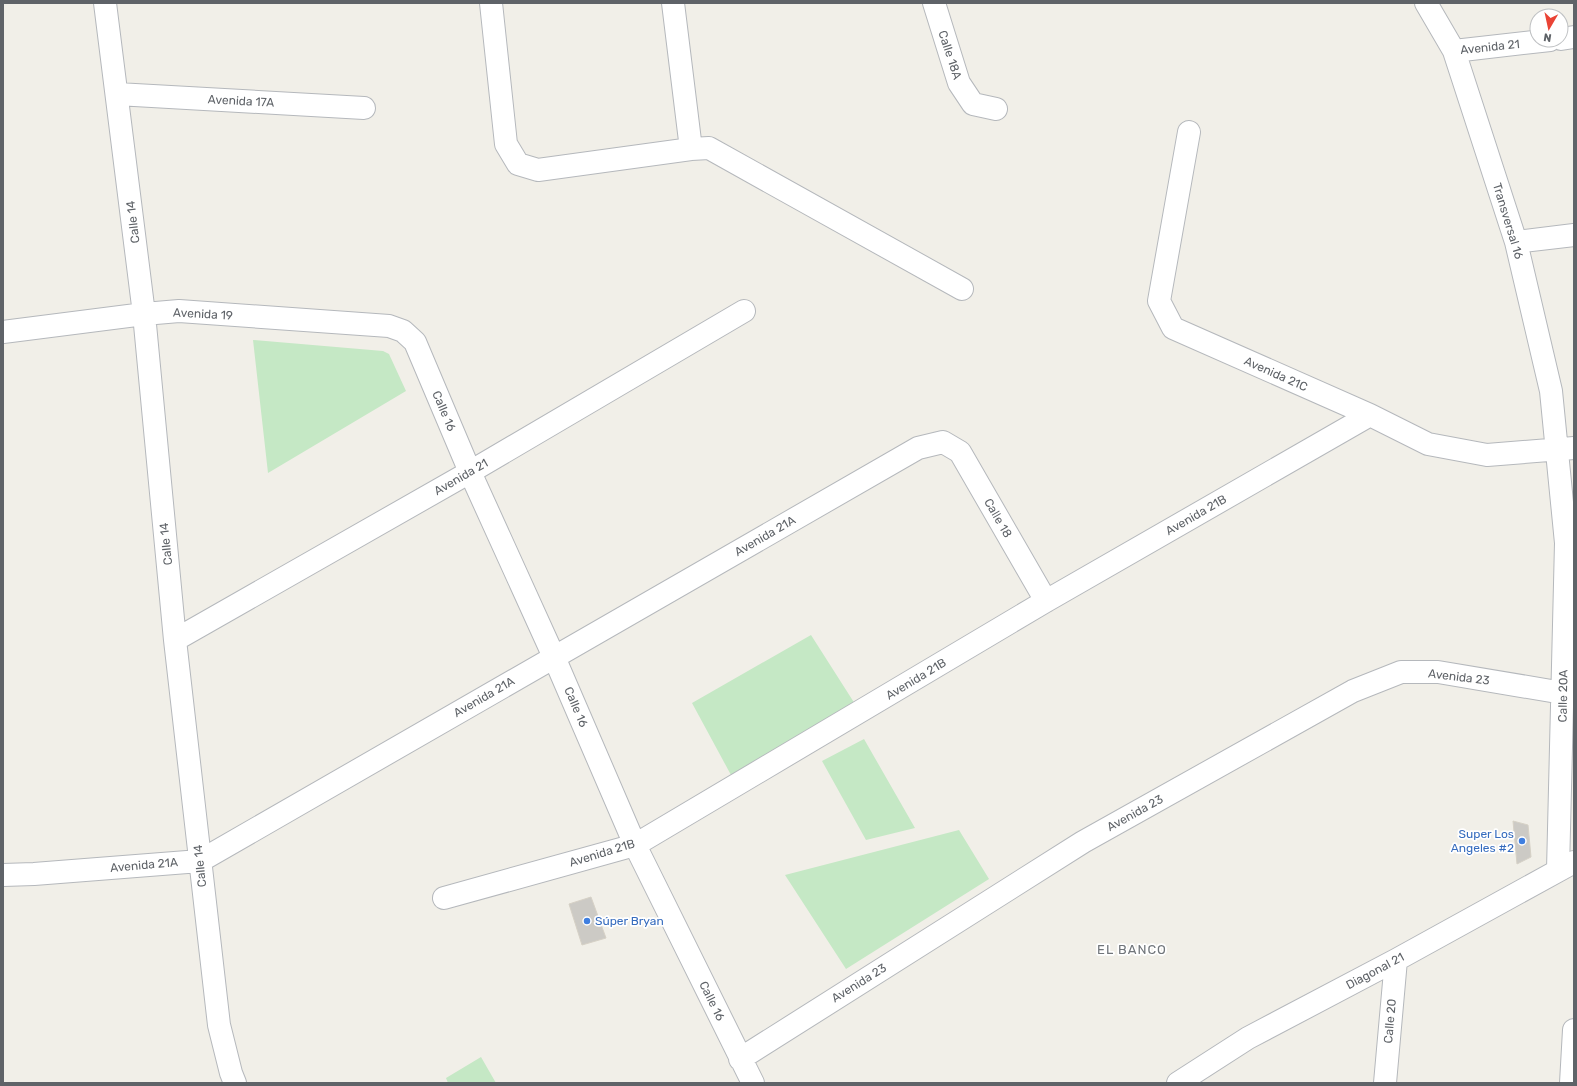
<svg xmlns="http://www.w3.org/2000/svg" width="1577" height="1086" font-family="Rubik,sans-serif">
<style>
.green{fill:#c5e8c5}
.building{fill:#cccac5;stroke:#d6d1c6}
.lines{fill:none;stroke-linecap:round;stroke-linejoin:round}
.minor-casing{stroke:#b5b8bc;stroke-width:24}
.minor{stroke:#fff;stroke-width:22}
.shop-dot{fill:#3f7fe0;stroke:#fff;stroke-width:1.5}
.labels{text-anchor:middle;stroke-width:3.5;stroke-linejoin:round;paint-order:stroke}
.street-label{font-size:12px;fill:#5f6368;stroke:#fff}
.shop-label{font-size:12px;fill:#366cbe;stroke:#fff;text-anchor:end}
.neighbourhood-label{font-size:13px;letter-spacing:1px;fill:#70757a;stroke:#fff}
</style>
<rect width="100%" height="100%" fill="#f1efe8"/>
<path class="green" d="M253,340L383,351L389,354L406,391L268,473Z
M811,635L855,704L731,775L692,703Z
M864,739L915,828L866,840L822,761Z
M959,830L989,879L846,969L785,875Z
M481,1057L496,1083H448L446,1078Z"/>
<path class="building" d="M1513,821L1528,825L1531,857L1517,864Z
M591,897L606,938L582,945L569,904Z"/>
<g class="lines">
<g class="minor-casing">
<path id="minor" d="M105,3L144,314L175,640L219,1025L231,1073L235,1083
M491,3L506,144L518,164L538,170L691,149L709,148L962,289
M673,3L691,149
M934,3L959,83L973,104L996,109
M1426,3L1454,51L1516,242L1551,391L1566,543L1558,870
M1561,39L1574,37
M1454,51L1550,40
M117,94L364,108
M1189,132L1159,301L1173,328L1370,415L1428,444L1487,455L1574,448
M1516,242L1574,235
M3,332L144,314L179,311L389,326L403,331L415,342L470,472L554,657L635,845L753,1083
M175,640L470,472L744,311
M3,875L34,874L200,861L918,448L943,442L960,452L1046,601
M444,898L635,845L1046,601L1370,415
M740,1059L1083,842L1353,691L1401,672H1438L1563,693
M1178,1083L1248,1038L1396,960L1574,862
M1385,1083L1396,960
M1571,1083L1574,1030"/>
</g>
<use href="#minor" class="minor"/>
</g>
<g class="shop-dot">
<circle cx="1522" cy="841" r="4"/>
<circle cx="587" cy="921" r="4"/>
</g>
<g class="labels">
<g class="street-label">
<text transform="translate(1490 47) rotate(-6)" y="4">Avenida 21</text>
<text transform="translate(950 55) rotate(72)" y="4">Calle 18A</text>
<text transform="translate(241 101) rotate(3)" y="4">Avenida 17A</text>
<text transform="translate(1508 221) rotate(73)" y="4">Transversal 16</text>
<text transform="translate(133 222) rotate(-97)" y="4">Calle 14</text>
<text transform="translate(203 314) rotate(3)" y="4">Avenida 19</text>
<text transform="translate(1276 374) rotate(24)" y="4">Avenida 21C</text>
<text transform="translate(444 411) rotate(67)" y="4">Calle 16</text>
<text transform="translate(461 477) rotate(-30)" y="4">Avenida 21</text>
<text transform="translate(1196 515) rotate(-30)" y="4">Avenida 21B</text>
<text transform="translate(998 518) rotate(60)" y="4">Calle 18</text>
<text transform="translate(765 536) rotate(-30)" y="4">Avenida 21A</text>
<text transform="translate(166 544) rotate(-96)" y="4">Calle 14</text>
<text transform="translate(1459 677) rotate(7)" y="4">Avenida 23</text>
<text transform="translate(916 679) rotate(-31)" y="4">Avenida 21B</text>
<text transform="translate(1563 696) rotate(-89)" y="4">Calle 20A</text>
<text transform="translate(484 697) rotate(-30)" y="4">Avenida 21A</text>
<text transform="translate(576 707) rotate(67)" y="4">Calle 16</text>
<text transform="translate(1135 813) rotate(-29)" y="4">Avenida 23</text>
<text transform="translate(602 853) rotate(-17)" y="4">Avenida 21B</text>
<text transform="translate(144 865) rotate(-5)" y="4">Avenida 21A</text>
<text transform="translate(200 866) rotate(-96)" y="4">Calle 14</text>
<text transform="translate(1375 971) rotate(-28)" y="4">Diagonal 21</text>
<text transform="translate(859 983) rotate(-32)" y="4">Avenida 23</text>
<text transform="translate(712 1001) rotate(64)" y="4">Calle 16</text>
<text transform="translate(1390 1021) rotate(-85)" y="4">Calle 20</text>
</g>
<g class="shop-label">
<text x="1514" y="838">Super Los<tspan x="1514" dy="14">Angeles #2</tspan></text>
<text x="595" y="925" text-anchor="start">Súper Bryan</text>
</g>
<g class="neighbourhood-label">
<text x="1132" y="954">EL BANCO</text>
</g>
</g>
<rect width="1577" height="1086" fill="none" stroke="#5f6368" stroke-width="8"/>
<g transform="translate(1549 28) rotate(189)"><circle r="19" fill="#ffffff" stroke="#bfc1c3"/>
<path d="M0-3L7 15L0 10L-7 15Z" fill="#ea4335"/>
<text y="-6" font-size="11" font-weight="bold" text-anchor="middle" fill="#5f6368">N</text>
</g>
</svg>
